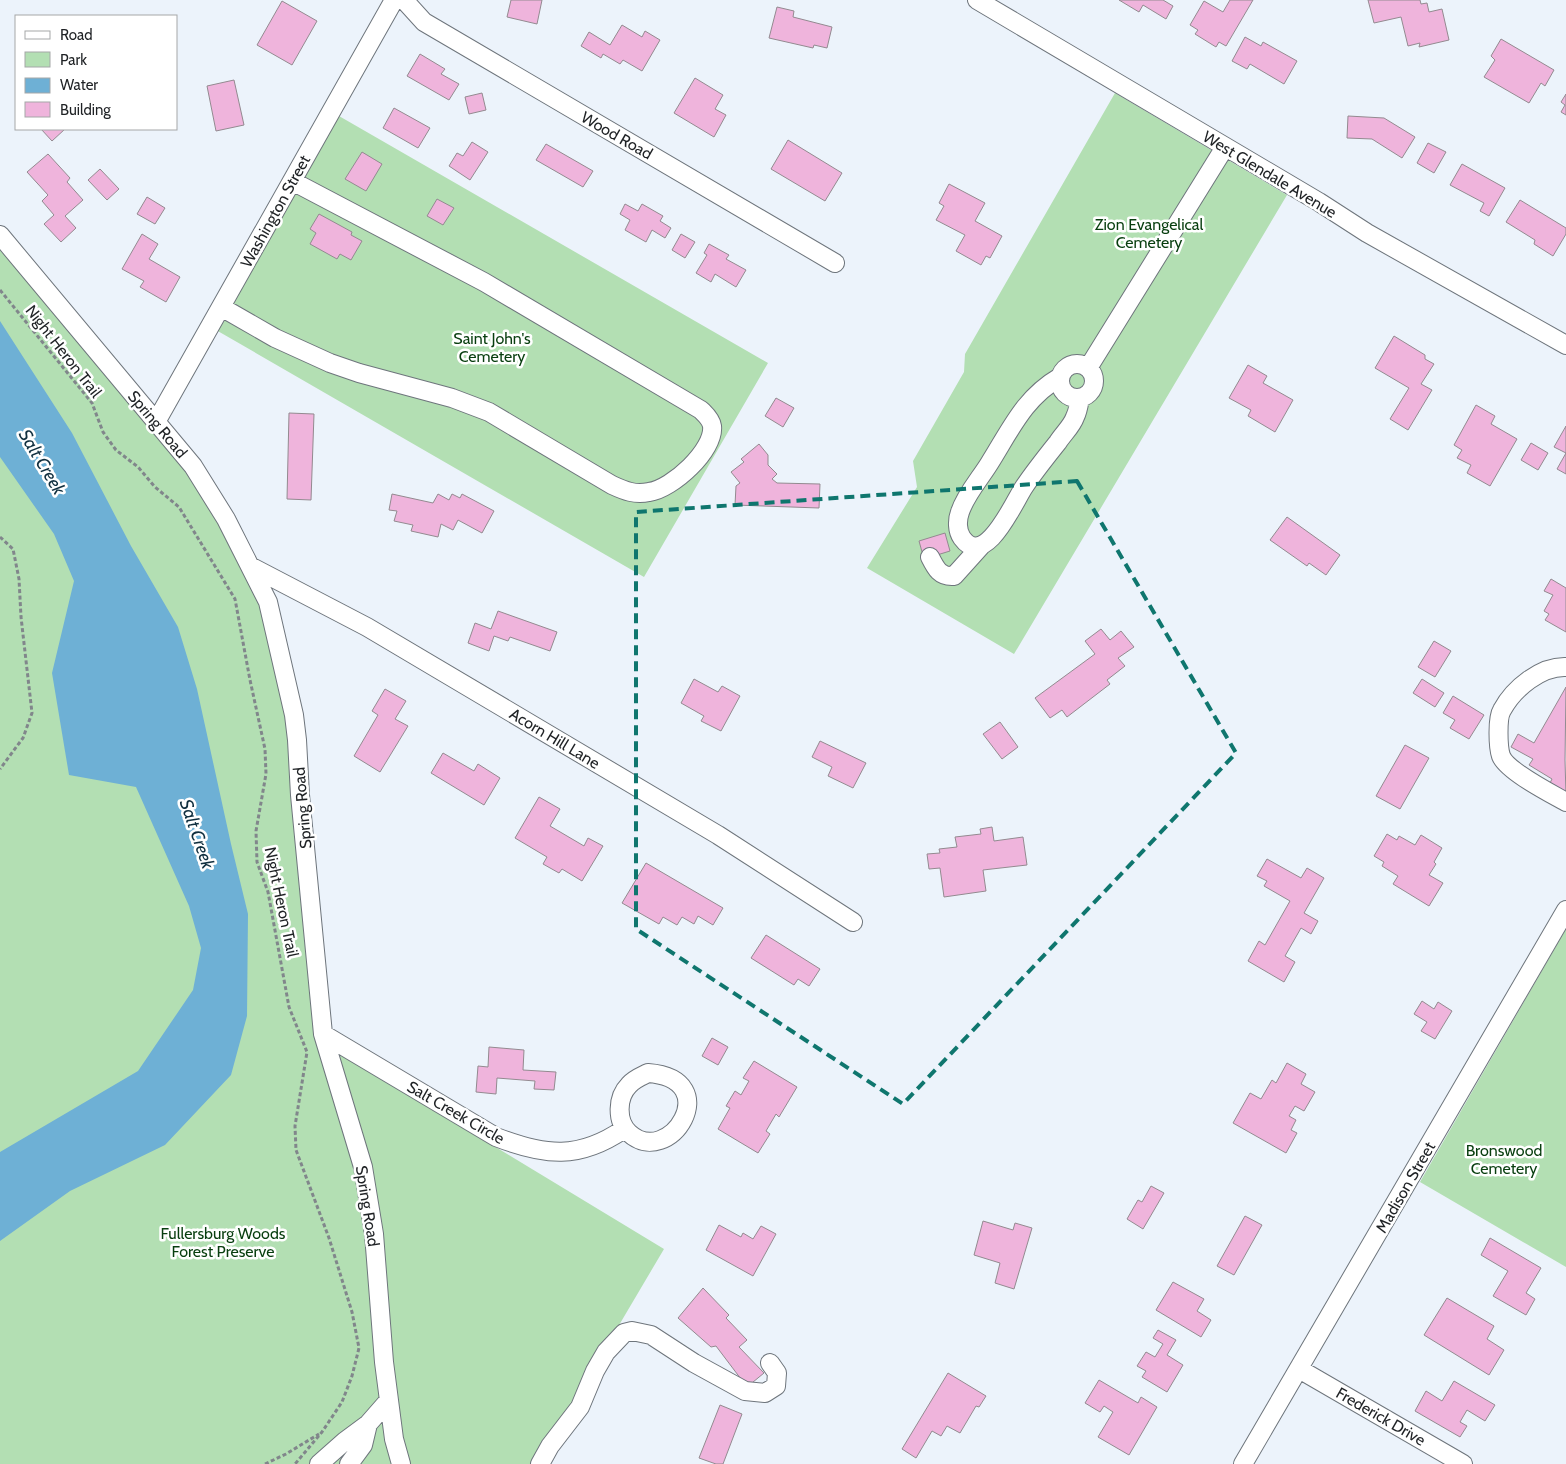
<svg xmlns="http://www.w3.org/2000/svg" width="1566" height="1464" font-family="Cabin,sans-serif">
<style>
.green{fill:#b3dfb3}
.water{fill:#6eb0d5}
.building{fill:#efb4dc;stroke:#938a90}
.lines{fill:none;stroke-linecap:round;stroke-linejoin:round}
.minor-casing{stroke:#6e757c;stroke-width:20}
.path{stroke:#81868b;stroke-width:3;stroke-dasharray:4 2.5;stroke-linecap:butt}
.minor{stroke:#fff;stroke-width:18}
.marked{fill:none;stroke:#0f766e;stroke-width:4;stroke-dasharray:10 6;stroke-linejoin:round}
.labels{text-anchor:middle;stroke-width:5;stroke-linejoin:round;paint-order:stroke}
.street-label{font-size:16px;fill:#1f2225;stroke:#fff}
.park-label{font-size:16px;fill:#083e0f;stroke:#fff}
.water-label{font-size:18px;font-style:italic;fill:#102f3f;stroke:#fff}
</style>
<rect width="100%" height="100%" fill="#ecf3fb"/>
<path class="green" d="M1115,93L1287,195L1014,654L867,568L917,487L913,461L964,372L965,354Z
M339,116L768,363L644,577L216,330Z
M0,244L190,471L264,606L287,706L316,1038L664,1249L537,1464H0Z
M1566,929V1267L1420,1182Z"/>
<path class="water" d="M0,321L72,433L131,546L178,627L197,689L231,844L248,914L247,1016L231,1075L165,1145L70,1191L0,1241V1152L138,1071L193,990L201,948L189,906L136,787L69,775L52,673L74,581L54,534L0,457Z"/>
<path class="building" d="M511,0H542L537,24L507,17Z
M1119,0H1163L1173,6L1166,19L1143,5L1139,12Z
M1230,0H1253L1226,46L1219,42L1216,47L1195,34L1198,30L1190,25L1204,1L1223,12Z
M1368,0H1420L1421,4L1427,3L1429,12L1442,9L1449,40L1419,47L1420,43L1408,46L1401,17L1374,23Z
M282,1L317,21L292,65L257,45Z
M777,7L794,11L793,17L832,27L827,48L814,45L813,48L769,38Z
M622,25L642,37L645,31L660,40L642,71L623,60L620,64L603,54L601,58L581,46L589,32L610,45Z
M1245,37L1261,46L1263,42L1297,61L1284,84L1250,64L1247,69L1232,61Z
M1501,39L1554,70L1545,86L1541,83L1529,103L1484,77L1495,60L1491,56Z
M420,54L445,69L441,74L459,84L449,100L407,76Z
M695,78L723,95L715,109L726,115L714,137L674,113Z
M234,80L244,125L216,131L207,86Z
M482,93L486,110L469,114L465,97Z
M1566,94V115L1561,112L1565,105L1561,102Z
M394,108L430,128L418,148L383,128Z
M1348,116L1384,118L1415,137L1402,158L1372,139L1347,138Z
M41,129H65L52,141Z
M788,140L842,173L825,201L771,169Z
M472,142L488,152L470,180L449,166L457,153L463,156Z
M1428,143L1446,152L1434,173L1417,163Z
M546,144L593,171L583,187L536,160Z
M362,152L382,164L366,191L345,179Z
M48,154L70,178L67,182L83,200L65,216L76,228L61,242L44,224L54,215L42,201L48,195L27,172Z
M1462,164L1505,188L1489,216L1480,211L1484,203L1450,185Z
M100,169L119,189L107,200L88,180Z
M949,184L985,203L975,221L1002,236L990,258L986,256L981,265L956,251L965,235L936,220L944,206L939,203Z
M147,197L165,208L155,224L137,214Z
M437,199L454,208L443,225L427,216Z
M1520,200L1566,228V234L1553,256L1534,244L1535,240L1506,222Z
M625,204L638,211L642,204L663,216L660,221L671,228L665,238L652,230L646,242L625,230L630,220L620,214Z
M319,214L352,232L351,235L362,241L351,260L340,254L337,259L310,244L316,233L310,229Z
M142,234L158,244L149,259L180,277L166,302L140,287L144,281L122,269Z
M681,234L695,242L685,258L672,250Z
M709,244L729,255L726,259L746,270L736,287L715,274L711,282L696,273L707,255L704,253Z
M1394,336L1425,355V359L1434,364L1421,384L1432,390L1408,430L1390,419L1409,388L1375,368Z
M1248,365L1267,376L1263,383L1293,400L1275,432L1248,416L1251,410L1229,398Z
M776,398L794,408L783,427L765,416Z
M1476,405L1495,416L1491,424L1517,439L1490,486L1467,473L1471,465L1457,458L1462,450L1454,445Z
M289,413L314,414L311,500L287,499Z
M1566,426V474L1557,469L1566,453L1554,447Z
M1531,443L1548,453L1538,470L1521,460Z
M759,444L768,455V465L777,474L772,479L777,483L820,484L819,508L735,505L736,486L740,483L731,472L744,462L741,459Z
M392,494L433,503L438,494L449,500L452,494L460,498L462,494L494,511L482,533L458,520L453,530L441,524L438,537L411,531L413,525L394,521L397,511L389,510Z
M1287,517L1340,555L1326,575L1309,563L1307,566L1270,540Z
M945,533L950,551L924,559L919,541Z
M1551,579L1566,588V632L1545,620L1549,614L1544,611L1553,595L1544,591Z
M498,611L557,632L550,651L510,637L508,641L494,636L489,651L468,643L475,623L491,629Z
M1101,629L1110,640L1121,631L1134,647L1118,658L1125,666L1107,680L1110,684L1067,717L1062,710L1050,718L1035,698L1095,654L1085,641Z
M1434,641L1451,651L1435,677L1418,667Z
M694,679L718,692L722,686L740,696L721,731L701,721L704,716L681,703Z
M1422,679L1444,693L1435,707L1413,693Z
M1566,687L1565,760L1566,795L1549,785L1552,779L1529,765L1533,759L1511,747L1518,734L1534,743Z
M385,689L406,701L395,719L408,726L380,772L354,756L378,715L372,711Z
M1453,696L1484,715L1469,739L1450,728L1455,720L1443,713Z
M1000,722L1018,747L1002,759L983,734Z
M820,741L866,763L853,788L828,776L832,767L812,757Z
M1405,745L1429,758L1400,809L1376,796Z
M443,753L474,771L478,764L500,778L484,805L431,773Z
M539,797L560,809L550,826L584,846L588,838L603,846L582,881L562,869L559,873L543,864L547,857L515,838Z
M992,827L994,841L1023,837L1027,865L983,870L986,891L944,897L940,868L929,869L927,854L940,853L939,849L957,847L955,837L981,834L980,829Z
M1387,834L1397,840L1399,836L1415,845L1421,835L1442,848L1434,862L1436,864L1429,875L1443,883L1429,906L1393,884L1398,876L1382,866L1384,862L1374,856Z
M1267,859L1301,878L1307,868L1324,878L1304,913L1318,921L1311,934L1301,928L1285,956L1295,962L1284,982L1248,961L1259,941L1265,945L1290,901L1264,886L1267,881L1257,876Z
M646,863L723,908L713,925L698,916L694,924L682,917L677,925L663,917L659,924L622,903Z
M766,935L820,969L809,986L798,979L794,985L751,958Z
M1422,1001L1434,1009L1438,1002L1452,1011L1435,1039L1421,1031L1427,1022L1414,1014Z
M712,1038L728,1047L718,1065L702,1056Z
M489,1047L524,1050L523,1070L556,1072L554,1090L534,1089L535,1081L497,1078L496,1094L476,1092L478,1066L488,1067Z
M754,1061L797,1087L779,1117L776,1114L766,1131L770,1134L758,1153L718,1129L730,1108L726,1106L735,1091L741,1095L749,1081L743,1078Z
M1287,1063L1306,1074L1301,1084L1315,1092L1304,1111L1295,1106L1289,1116L1296,1120L1291,1130L1297,1133L1286,1153L1233,1123L1250,1093L1261,1099L1272,1080L1276,1083Z
M1151,1186L1164,1193L1143,1229L1127,1219L1138,1200L1142,1202Z
M1245,1216L1262,1225L1234,1275L1217,1266Z
M983,1221L1013,1230L1015,1223L1032,1228L1014,1289L995,1283L1000,1263L974,1255Z
M719,1225L741,1237L743,1233L753,1239L761,1226L776,1234L753,1276L706,1250Z
M1490,1238L1541,1268L1526,1293L1535,1299L1526,1315L1493,1296L1508,1271L1481,1255Z
M1173,1282L1204,1299L1197,1311L1211,1320L1201,1337L1156,1310Z
M703,1288L729,1315L726,1318L747,1340L739,1347L764,1373L747,1387L716,1346L711,1347L678,1318Z
M1447,1298L1494,1326L1487,1339L1504,1350L1489,1375L1424,1335Z
M1158,1330L1176,1340L1167,1355L1183,1365L1167,1392L1142,1377L1146,1371L1137,1366L1146,1352L1155,1357L1163,1344L1153,1338Z
M948,1373L986,1396L979,1407L976,1406L960,1433L947,1426L941,1436L932,1431L916,1458L902,1449Z
M1099,1380L1138,1403L1141,1397L1157,1407L1129,1455L1098,1437L1113,1412L1104,1406L1100,1412L1085,1403Z
M1454,1381L1495,1405L1485,1421L1467,1410L1460,1422L1467,1426L1460,1437L1415,1411L1426,1391L1442,1401Z
M720,1405L742,1414L723,1464H716L699,1458Z"/>
<g class="lines">
<g class="minor-casing">
<path id="minor" d="M404,0L424,22L835,263
M977,0L1319,202L1367,233L1566,345
M0,235L193,466L226,519L268,602L294,715L297,740L300,795L323,1034L363,1167L374,1234L384,1362L394,1439L401,1464
M221,307L275,338L330,363L359,373L452,398L489,412L612,485C625,491 635,495 649,492C672,489 715,450 712,426C711,419 705,414 701,410L484,282L292,181
M1060 381a17 17 0 1 1 34 0a17 17 0 1 1-34 0Z
M1088,368L1225,147
M1060,377C1024,398 1011,429 989,464C979,480 966,494 960,512C957,520 957,531 962,538C985,570 1014,502 1024,487C1034,472 1046,457 1058,442C1063,434 1072,426 1075,417C1078,411 1079,404 1080,398
M156,422L394,0
M930,557C936,569 940,577 954,576L981,546
M250,566L367,627L718,835L853,922
M1566,667C1541,666 1514,688 1502,710C1497,718 1498,747 1501,756C1507,771 1550,793 1566,802
M323,1034L496,1137C545,1156 579,1160 624,1129
M648,1073C727,1079 669,1170 629,1133C616,1121 617,1097 629,1085C634,1079 642,1076 648,1073Z
M1299,1369L1463,1464
M319,1464L345,1441L368,1424L389,1400
M349,1464L363,1445L368,1424
M540,1464L550,1446L580,1407L595,1371L606,1352L624,1333L632,1331L651,1335L694,1363L745,1391L765,1393L776,1386L777,1373L770,1363
M1243,1464L1566,910"/>
</g>
<path class="path" d="M0,290L92,403L103,432L116,450L138,467L155,487L179,507L235,599L250,680L265,749L266,774L256,831L257,862L268,892L289,1007L307,1052L295,1126L296,1150L329,1238L352,1312L359,1348L352,1376L342,1402L322,1432L295,1464
M0,537L13,549L19,579L21,617L32,713L23,738L0,769
M265,1464L286,1454L319,1434"/>
<use href="#minor" class="minor"/>
</g>
<path class="marked" d="M1077,481L1236,753L903,1104L636,929V512Z"/>
<g class="labels">
<g class="street-label">
<text transform="translate(617 135) rotate(30)" y="6">Wood Road</text>
<text transform="translate(1270 174) rotate(31)" y="6">West Glendale Avenue</text>
<text transform="translate(275 211) rotate(-61)" y="6">Washington Street</text>
<text transform="translate(64 351) rotate(52)" y="6">Night Heron Trail</text>
<text transform="translate(158 424) rotate(50)" y="6">Spring Road</text>
<text transform="translate(555 738) rotate(31)" y="6">Acorn Hill Lane</text>
<text transform="translate(302 808) rotate(-95)" y="6">Spring Road</text>
<text transform="translate(282 902) rotate(78)" y="6">Night Heron Trail</text>
<text transform="translate(456 1112) rotate(30)" y="6">Salt Creek Circle</text>
<text transform="translate(1405 1187) rotate(-60)" y="6">Madison Street</text>
<text transform="translate(368 1206) rotate(81)" y="6">Spring Road</text>
<text transform="translate(1381 1416) rotate(30)" y="6">Frederick Drive</text>
</g>
<g class="park-label">
<text x="1149" y="230">Zion Evangelical<tspan x="1149" dy="18">Cemetery</tspan></text>
<text x="492" y="344">Saint John's<tspan x="492" dy="18">Cemetery</tspan></text>
<text x="1504" y="1156">Bronswood<tspan x="1504" dy="18">Cemetery</tspan></text>
<text x="223" y="1239">Fullersburg Woods<tspan x="223" dy="18">Forest Preserve</tspan></text>
</g>
<g class="water-label">
<text transform="translate(42 462) rotate(59)" y="6">Salt Creek</text>
<text transform="translate(197 834) rotate(71)" y="6">Salt Creek</text>
</g>
</g>
<rect x="15" y="15" width="162" height="115" fill="#ffffff" stroke="#a5a7a8"/>
<rect x="25" y="31" width="25" height="8" fill="#ffffff" stroke="#a5a7a8"/>
<text x="60" y="40" font-size="15" fill="#1f2225">Road</text>
<rect x="25" y="52" width="25" height="15" fill="#b3dfb3" stroke="#a5a7a8"/>
<text x="60" y="65" font-size="15" fill="#1f2225">Park</text>
<rect x="25" y="78" width="25" height="15" fill="#6eb0d5" stroke="#a5a7a8"/>
<text x="60" y="90" font-size="15" fill="#1f2225">Water</text>
<rect x="25" y="102" width="25" height="15" fill="#efb4dc" stroke="#a5a7a8"/>
<text x="60" y="115" font-size="15" fill="#1f2225">Building</text>
</svg>
